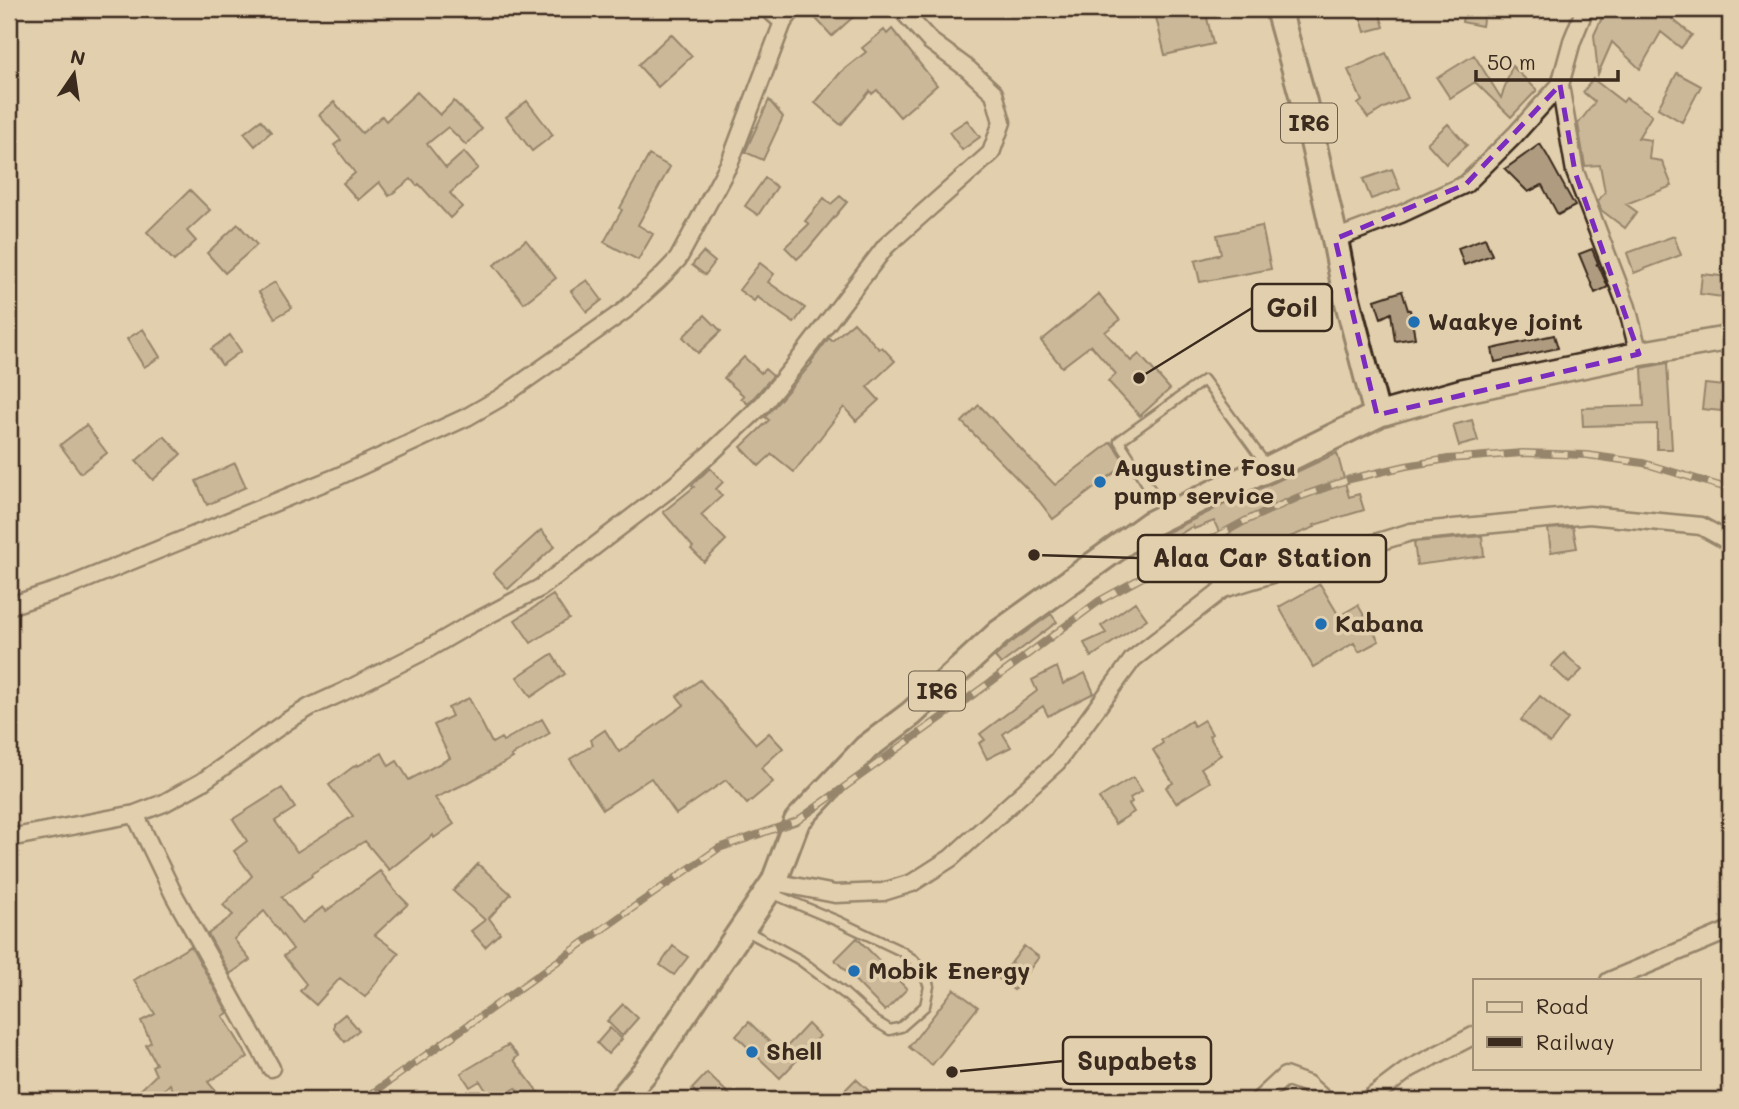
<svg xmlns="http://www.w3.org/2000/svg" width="1739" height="1109" font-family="Mali,sans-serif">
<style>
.building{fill:#af9c80;stroke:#3b2a1e;stroke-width:2}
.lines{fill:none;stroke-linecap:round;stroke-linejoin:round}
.lane-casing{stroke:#3b2a1e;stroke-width:13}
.street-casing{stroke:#3b2a1e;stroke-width:21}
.secondary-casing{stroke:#3b2a1e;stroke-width:28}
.primary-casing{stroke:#3b2a1e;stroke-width:30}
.lane{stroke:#e2cfad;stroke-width:8}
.street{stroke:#e2cfad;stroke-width:16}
.secondary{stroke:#e2cfad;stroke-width:23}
.primary{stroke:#e2cfad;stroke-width:24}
.rail-casing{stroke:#3b2a1e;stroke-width:8}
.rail{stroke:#e2cfad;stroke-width:5;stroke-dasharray:16;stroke-linecap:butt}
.marked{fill:none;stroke:#7b2cbf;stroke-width:5;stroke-dasharray:14 9;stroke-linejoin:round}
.poi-dot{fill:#1f6fb2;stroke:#e2cfad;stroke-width:2.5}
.labels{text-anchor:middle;stroke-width:7;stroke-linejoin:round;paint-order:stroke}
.shield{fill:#e2cfad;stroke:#6d5c49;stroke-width:2}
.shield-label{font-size:23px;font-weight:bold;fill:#3b2a1e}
.poi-label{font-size:24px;font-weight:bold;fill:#3b2a1e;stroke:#e2cfad;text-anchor:start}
.leader{fill:none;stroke:#3b2a1e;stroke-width:2.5}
.callout-dot{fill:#3b2a1e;stroke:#e2cfad;stroke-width:2.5}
.callout{fill:#e2cfad;stroke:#3b2a1e;stroke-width:2.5}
.callout-label{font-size:26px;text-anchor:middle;font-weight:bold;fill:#3b2a1e}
</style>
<rect width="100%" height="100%" fill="#e2cfad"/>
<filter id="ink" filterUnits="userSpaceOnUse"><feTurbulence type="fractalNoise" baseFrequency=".0143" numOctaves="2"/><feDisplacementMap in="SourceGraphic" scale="14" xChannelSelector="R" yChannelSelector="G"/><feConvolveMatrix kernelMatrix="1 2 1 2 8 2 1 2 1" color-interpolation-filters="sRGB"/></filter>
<g filter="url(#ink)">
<path class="building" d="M807,9H862L832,36Z
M1154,9H1205L1213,44L1165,55Z
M1358,9H1378L1384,27L1365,32Z
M1464,9H1485L1482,26L1462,22Z
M1606,9H1660L1692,35L1681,48L1661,32L1640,69L1612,42L1598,74L1594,35Z
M892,29L937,85L900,117L877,90L872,94L870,91L841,125L815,103L841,72L866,52L862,48L884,30L887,34Z
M671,34L692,56L658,87L638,65Z
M1386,53L1408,98L1384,108L1368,118L1358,104L1362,101L1348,70Z
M1474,55L1501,98L1512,66L1537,90L1511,117L1475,82L1450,98L1437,78Z
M1677,73L1701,86L1682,122L1658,108Z
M1593,79L1623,102L1626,98L1652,115L1638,138L1651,140L1649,159L1662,161L1672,186L1626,204L1637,212L1625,228L1601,210L1598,201L1605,192L1600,165L1585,166L1578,124L1595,102L1583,92Z
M417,92L440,115L454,101L482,129L466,145L448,127L427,144L446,168L464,152L478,168L450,193L462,207L450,218L419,184L417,186L411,179L389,196L379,182L358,200L343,183L355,173L334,145L341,140L319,115L334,102L362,133L382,116L386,121Z
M769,100L783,117L763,160L745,152Z
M527,101L553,135L532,151L506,117Z
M261,120L271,132L255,146L244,133Z
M967,120L980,137L962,150L949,132Z
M1448,124L1467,145L1446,164L1427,143Z
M1540,144L1547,155L1575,206L1558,215L1542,185L1528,192L1505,169Z
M649,155L670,167L638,225L653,234L638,260L604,242L622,210L620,208Z
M1392,169L1400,189L1371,199L1363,179Z
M765,178L777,187L758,215L745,206Z
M190,190L210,210L187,231L196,241L174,261L147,232Z
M840,196L847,202L808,249L797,259L785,247L809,224L805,221L824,198L831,204Z
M238,224L257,245L225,273L207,253Z
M1262,226L1271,269L1200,282L1195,261L1221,254L1217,235Z
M1674,236L1681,255L1634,273L1627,253Z
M1485,238L1492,255L1464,265L1458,248Z
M526,240L556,278L524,303L494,265Z
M1592,249L1598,263L1596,265L1598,264L1608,287L1595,293L1579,254Z
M703,252L715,262L705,275L692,265Z
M760,263L774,274L768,282L805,308L794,323L757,297L754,301L739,290Z
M1702,274L1730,277V298L1700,294Z
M587,280L602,300L587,312L571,291Z
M275,282L292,308L275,318L259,292Z
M1402,291L1408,310H1410L1415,338L1395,341L1391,313L1381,318L1375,300Z
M1099,294L1120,320L1105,332L1131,361L1139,354L1170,389L1140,416L1108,381L1116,374L1091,345L1062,367L1041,341Z
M705,315L721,331L698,353L683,337Z
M854,322L879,349L882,347L895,361L867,387L879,400L856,421L844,407L794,472L772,454L759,466L741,447L769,420L765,417L812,363L811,362L829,338L832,341Z
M143,329L160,357L144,367L127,339Z
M230,335L241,351L222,365L211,349Z
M1554,335L1558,348L1495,362L1492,349Z
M744,357L761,373L765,369L773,376L748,404L741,398L744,396L724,378Z
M1667,363L1672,449H1657V424L1583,426L1582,408L1644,406L1642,368Z
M1705,384L1724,386L1721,411L1702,409Z
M979,405L1055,485L1111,442L1126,464L1053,519L1039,501L962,422Z
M1472,420L1478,441L1459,446L1453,425Z
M86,425L107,453L81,473L60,445Z
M164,436L181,454L153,480L136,461Z
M1337,453L1349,497L1359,494L1364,510L1314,525L1315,527L1232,560L1214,521L1194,529L1193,526L1149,554L1145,546L1158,537L1229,502L1275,482Z
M235,463L246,487L207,505L196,481Z
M710,468L723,482L716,489L722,496L701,515L726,540L704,562L691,549L693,547L663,512L694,487L692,485Z
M1573,527L1577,548L1551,552L1548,529Z
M541,530L555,546L508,589L493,573Z
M1482,536L1484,556L1417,565L1414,542Z
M1320,584L1339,616L1358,605L1379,641L1359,652L1354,643L1313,667L1279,607Z
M553,595L569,619L531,643L515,620Z
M1135,602L1147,619L1091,657L1084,643L1106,633L1101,626Z
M1051,614L1057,622L1001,664L995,657L1008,645Z
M1564,653L1582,670L1569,683L1551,666Z
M552,654L565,674L531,697L517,677Z
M1057,667L1063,684L1085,673L1094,693L1048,716L1043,706L1003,734L1011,747L987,759L979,743L985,740L980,734L1037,691L1032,680Z
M700,680L756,744L769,733L783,748L761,768L773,782L747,804L726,780L676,814L651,778L603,809L570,759L593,745L590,740L605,730L619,752L684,705L677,696Z
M1540,696L1568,719L1550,743L1521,720Z
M469,698L492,743L501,738L503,741L542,719L550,733L511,756L513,758L471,781L435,798L454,824L434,838L433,835L389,870L365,841L311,874L312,876L282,897L302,923L323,907L326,911L380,871L396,892L408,904L375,935L399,953L365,997L340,978L316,1005L300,991L306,984L284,956L293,949L264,911L234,939L250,960L230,974L208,934L233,915L223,905L252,876L234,851L247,841L233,819L282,788L295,808L275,821L297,852L353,816L329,785L357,764L358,766L382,753L389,766L397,761L409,780L450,758L434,725L452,716L448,708Z
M1204,720L1212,734L1209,736L1221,755L1201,768L1210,782L1176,803L1166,787L1173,783L1153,750L1163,743L1161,740L1191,721L1194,726Z
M1133,777L1142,791L1130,798L1132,802L1129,804L1134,812L1115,824L1099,798Z
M478,864L511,894L489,918L500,933L485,947L471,931L485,920L453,891Z
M857,938L907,989L885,1011L835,960Z
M191,946L228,1013L223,1016L248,1057L208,1082L223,1100H178L170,1084L154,1100H130L156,1075L152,1066L156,1064L146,1045L151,1042L141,1021L155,1014L134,980Z
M673,946L688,957L674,975L660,965Z
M1024,946L1039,957L1014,990L999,979Z
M954,989L978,1007L932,1065L909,1047Z
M623,1004L638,1018L622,1036L607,1021Z
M345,1014L359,1030L345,1042L334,1029V1023Z
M749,1022L781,1053L808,1024L820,1036L780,1078L736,1036Z
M610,1028L622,1039L608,1054L597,1043Z
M508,1045L518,1056L514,1060L544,1100H525L516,1088L496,1100H492L480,1081L470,1087L461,1073Z
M707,1073L735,1100H703L692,1089Z
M856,1079L879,1100H835Z"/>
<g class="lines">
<g class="lane-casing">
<path id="lane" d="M1165,512L1119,441L1204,380L1267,466
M745,930L800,960L845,994L875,1021L890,1030L901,1027L925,1006L929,986L923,973L914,960L901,951L840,922L771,893"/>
</g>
<g class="street-casing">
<path id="street" d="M768,9L783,22
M1560,85L1575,172L1627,307L1639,354
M1335,239L1401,214L1466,184L1515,135L1560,85L1572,41L1585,9
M9,606L67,587L337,477L467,417L500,398L624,311L659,279L678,259L691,235L730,162L783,22L793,9
M135,814L174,895L271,1068
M9,838L135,814L164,803L202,782L287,721L310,707L343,692L426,650L469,625L540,588L676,484L712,452L763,404L795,365L886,246L991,153L1002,122L994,93L968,69L930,41L901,9
M774,882L835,894L883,892L912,883L951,858L1057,762L1133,659L1223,589L1411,532L1589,515L1701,526L1730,542
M1609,981L1730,930
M1259,1100L1285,1076L1307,1084L1325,1100
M1368,1100L1409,1069L1475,1035"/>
</g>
<g class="secondary-casing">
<path id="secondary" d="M1377,415L1462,391L1639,354L1730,338"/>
</g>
<g class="primary-casing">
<path id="primary" d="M621,1100L648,1068L774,882L797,821L866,748L911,714L999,633L1150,524L1223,488L1268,469L1377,415L1345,291L1335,239L1304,102L1278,9"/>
</g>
<use href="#lane" class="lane"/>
<use href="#street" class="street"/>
<use href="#secondary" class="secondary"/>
<use href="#primary" class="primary"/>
<g class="rail-casing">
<path id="rail" d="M363,1100L621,916L719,848L797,821L988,684L1099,601L1245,521L1299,497L1350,479L1406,466L1448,459L1522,453L1587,455L1643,463L1730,489"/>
</g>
<use href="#rail" class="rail"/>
</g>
</g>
<path d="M0 0H1739V1109H0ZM1560,85L1575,172L1639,354L1377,415L1335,239L1466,184Z" fill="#e2cfad" fill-opacity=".55" fill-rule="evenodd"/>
<path class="marked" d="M1560,85L1575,172L1639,354L1377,415L1335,239L1466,184Z"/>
<g class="poi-dot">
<circle cx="1414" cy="322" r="7"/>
<circle cx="1100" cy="482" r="7"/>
<circle cx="1321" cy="624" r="7"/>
<circle cx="854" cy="971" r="7"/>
<circle cx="752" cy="1052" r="7"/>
</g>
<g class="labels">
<g class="shield">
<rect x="1281" y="103.5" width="56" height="39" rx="5"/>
<rect x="909" y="671.5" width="56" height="39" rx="5"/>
</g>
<g class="shield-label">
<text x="1309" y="131">IR6</text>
<text x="937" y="699">IR6</text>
</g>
<g class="poi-label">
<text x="1428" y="330">Waakye joint</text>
<text x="1114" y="476">Augustine Fosu<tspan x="1114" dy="28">pump service</tspan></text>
<text x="1335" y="632">Kabana</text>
<text x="868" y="979">Mobik Energy</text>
<text x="766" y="1060">Shell</text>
</g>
</g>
<path class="leader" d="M1139 378L1252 308M1034 555L1138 558M952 1072L1063 1061"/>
<g class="callout-dot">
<circle cx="1139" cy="378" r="7"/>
<circle cx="1034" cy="555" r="7"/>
<circle cx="952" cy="1072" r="7"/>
</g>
<g class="callout">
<rect x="1252" y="284" width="80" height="47" rx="7"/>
<rect x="1138" y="535" width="248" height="47" rx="7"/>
<rect x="1063" y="1037" width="148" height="47" rx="7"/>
</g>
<g class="callout-label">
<text x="1292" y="317">Goil</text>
<text x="1262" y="567">Alaa Car Station</text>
<text x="1137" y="1070">Supabets</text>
</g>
<rect width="1739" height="1109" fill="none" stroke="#e2cfad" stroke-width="35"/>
<rect x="18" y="18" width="1704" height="1074" fill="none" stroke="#3b2a1e" stroke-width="2.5" filter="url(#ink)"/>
<rect x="1473" y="979" width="228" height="91" fill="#e2cfad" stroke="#9f8d74" stroke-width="2"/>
<rect x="1487" y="1002" width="35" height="10" fill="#e2cfad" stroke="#9f8d74" stroke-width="2"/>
<text x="1536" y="1014" font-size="21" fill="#3b2a1e">Road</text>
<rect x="1487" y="1037" width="35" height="10" fill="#3b2a1e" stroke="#9f8d74" stroke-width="2"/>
<text x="1536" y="1050" font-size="21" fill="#3b2a1e">Railway</text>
<g transform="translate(74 74) rotate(13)" stroke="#e2cfad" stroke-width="5" paint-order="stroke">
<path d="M0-5L12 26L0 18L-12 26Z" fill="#3b2a1e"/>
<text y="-10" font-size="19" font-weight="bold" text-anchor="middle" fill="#3b2a1e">N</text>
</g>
<path d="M1476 70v10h142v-10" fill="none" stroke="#3b2a1e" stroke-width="3.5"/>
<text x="1487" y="70" font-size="21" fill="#3b2a1e" stroke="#e2cfad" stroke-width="5" paint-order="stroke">50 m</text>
</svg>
